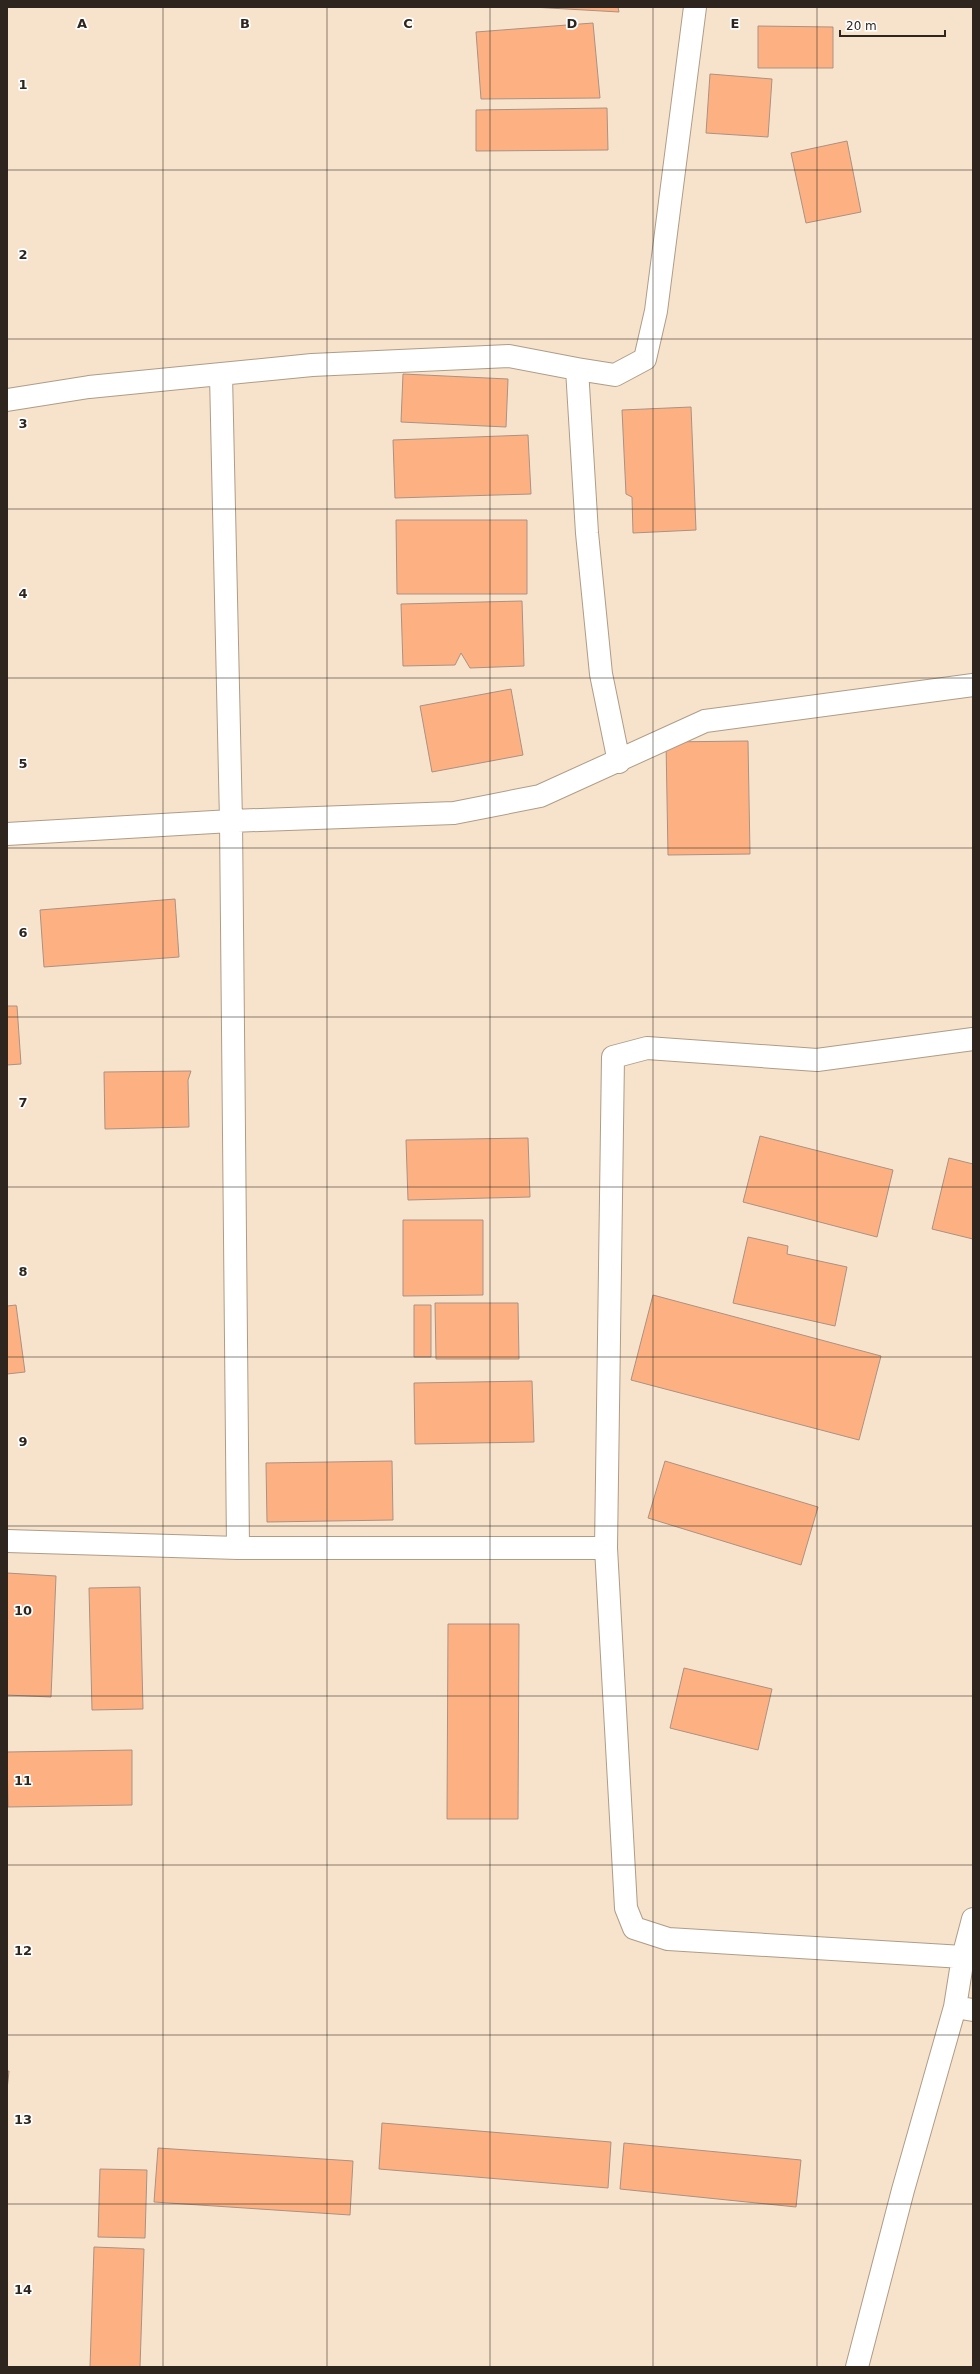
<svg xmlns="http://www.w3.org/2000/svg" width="980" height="2374" font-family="'DejaVu Sans',sans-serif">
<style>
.building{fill:#fdb182;stroke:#ab9182}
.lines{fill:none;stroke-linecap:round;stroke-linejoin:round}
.street-casing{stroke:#af9c87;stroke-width:24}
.street{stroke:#fff;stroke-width:22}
.grid{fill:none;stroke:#2e261e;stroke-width:1;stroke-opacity:0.55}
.grid-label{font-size:13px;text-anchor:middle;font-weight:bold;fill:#2e261e;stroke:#fff;stroke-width:3.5;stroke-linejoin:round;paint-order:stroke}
</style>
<rect width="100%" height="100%" fill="#f7e3cc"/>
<path class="building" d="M532,7H618L619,12Z
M593,23L600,98L481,99L476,32Z
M758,26L833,27V68H758Z
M710,74L772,79L768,137L706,133Z
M607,108L608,150L476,151V110Z
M847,141L861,212L806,223L791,153Z
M403,374L508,379L506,427L401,422Z
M691,407L696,530L633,533L632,497L626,494L622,410Z
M528,435L531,494L395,498L393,440Z
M396,520H527V594H397Z
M522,601L524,666L470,668L461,653L455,665L403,666L401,604Z
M511,689L523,755L432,772L420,706Z
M748,741L750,854L668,855L666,742Z
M175,899L179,957L44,967L40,910Z
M7,1006H17L21,1064L7,1065Z
M191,1071L188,1080L189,1127L105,1129L104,1072Z
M760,1136L893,1170L877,1237L743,1202Z
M528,1138L530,1197L408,1200L406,1140Z
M949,1158L973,1164V1239L932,1229Z
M403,1220H483V1295L403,1296Z
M748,1237L788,1246L787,1254L847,1267L835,1326L733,1303Z
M653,1295L881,1356L859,1440L631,1380Z
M435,1303H518L519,1359H436Z
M16,1305L25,1372L7,1374V1306Z
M414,1305H431V1357H414Z
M532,1381L534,1442L415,1444L414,1383Z
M392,1461L393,1520L267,1522L266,1463Z
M665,1461L818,1507L801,1565L648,1518Z
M7,1573L56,1576L51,1697L7,1695Z
M140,1587L143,1709L92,1710L89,1588Z
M448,1624H519L518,1819H447Z
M684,1668L772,1689L758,1750L670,1728Z
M132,1750V1805L8,1807L7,1752Z
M7,2071H9L7,2090Z
M382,2123L611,2142L608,2188L379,2169Z
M624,2143L801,2160L796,2207L620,2189Z
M158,2148L353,2161L350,2215L154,2202Z
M100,2169L147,2170L145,2238L98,2237Z
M94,2247L144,2249L140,2367H90Z"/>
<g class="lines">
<g class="street-casing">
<path id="street" d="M221,375L231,821L238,1548
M7,400L89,387L312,365L509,356L577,369
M619,762L601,674L587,533L577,369L615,375L645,359L656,311L695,7
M7,834L231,821L454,813L540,796L705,721L973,685
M7,1541L238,1548H606
M963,1957L668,1939L634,1928L626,1908L606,1548L613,1057L647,1048L817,1060L973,1039
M955,2007L973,2010
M857,2367L903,2190L955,2007L963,1957L973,1919"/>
</g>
<use href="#street" class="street"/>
</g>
<path class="grid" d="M163,7V2367M327,7V2367M490,7V2367M653,7V2367M817,7V2367M7,170H973M7,339H973M7,509H973M7,678H973M7,848H973M7,1017H973M7,1187H973M7,1357H973M7,1526H973M7,1696H973M7,1865H973M7,2035H973M7,2204H973"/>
<g class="grid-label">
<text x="82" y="28">A</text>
<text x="245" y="28">B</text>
<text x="408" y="28">C</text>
<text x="572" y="28">D</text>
<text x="735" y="28">E</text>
<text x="23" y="89">1</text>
<text x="23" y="259">2</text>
<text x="23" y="428">3</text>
<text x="23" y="598">4</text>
<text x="23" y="768">5</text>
<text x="23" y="937">6</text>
<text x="23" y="1107">7</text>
<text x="23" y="1276">8</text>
<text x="23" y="1446">9</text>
<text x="23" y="1615">10</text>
<text x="23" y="1785">11</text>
<text x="23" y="1955">12</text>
<text x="23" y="2124">13</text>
<text x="23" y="2294">14</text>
</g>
<rect width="980" height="2374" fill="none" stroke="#2e261e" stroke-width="16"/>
<path d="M840 30v6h105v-6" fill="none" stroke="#2e261e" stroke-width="2"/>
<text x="846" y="30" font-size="12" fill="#2e261e" stroke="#ffffff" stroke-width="3" paint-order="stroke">20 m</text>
</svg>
